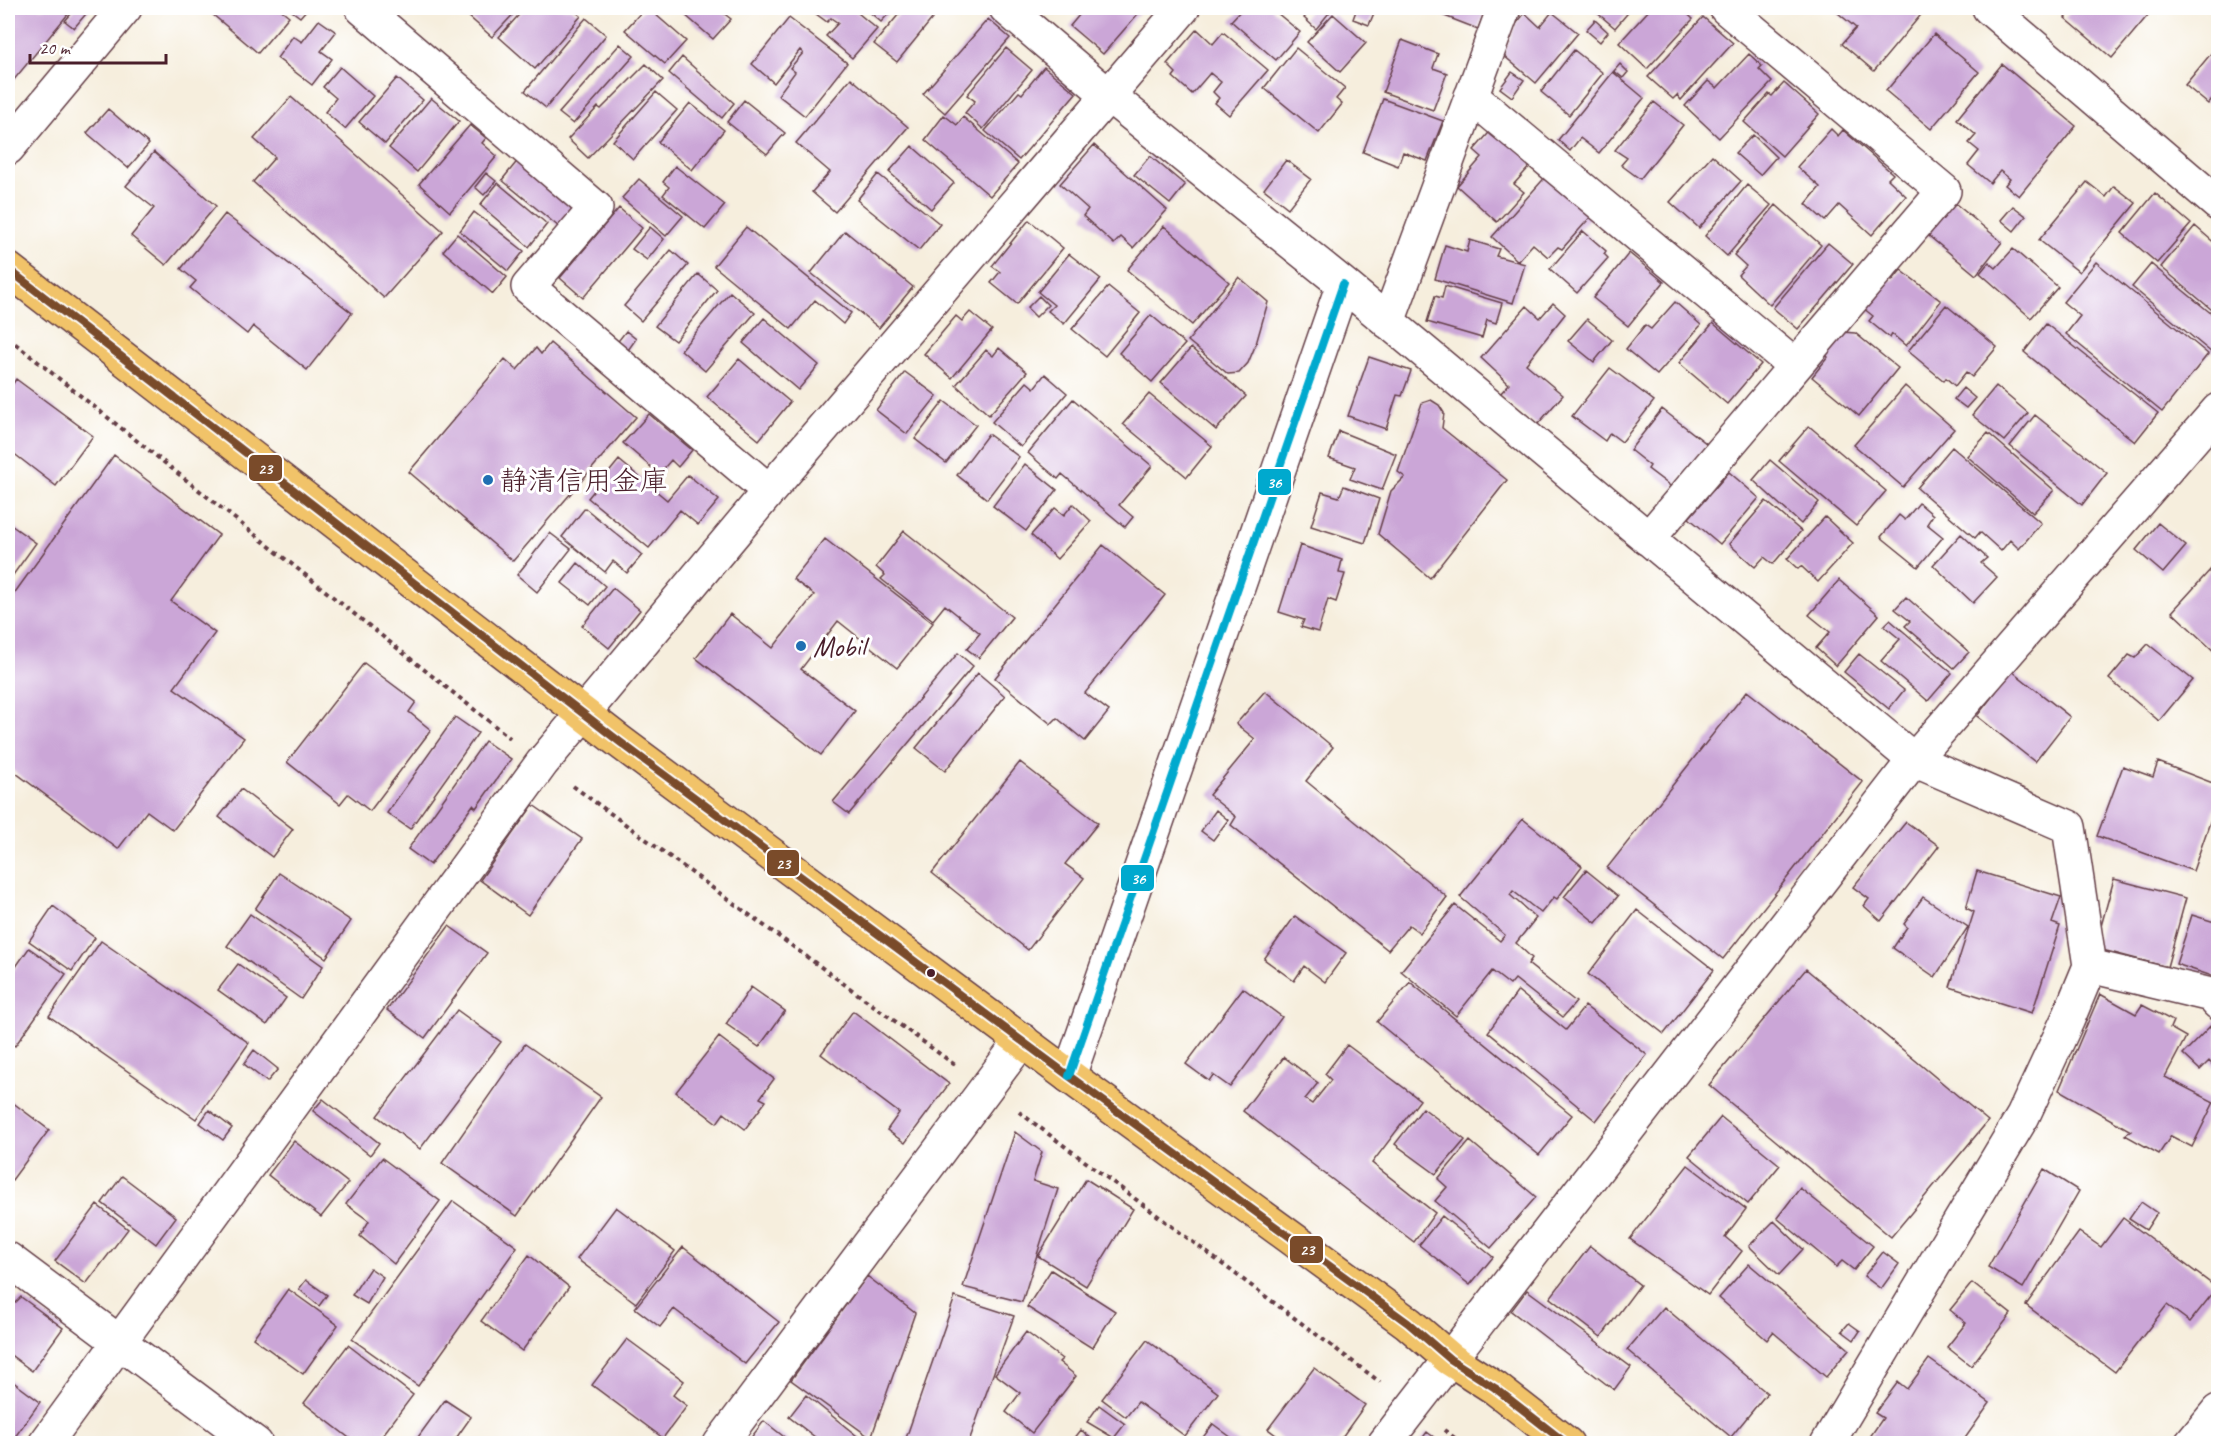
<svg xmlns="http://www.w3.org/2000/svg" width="2226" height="1451" font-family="Caveat,'Klee One',sans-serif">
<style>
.building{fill:#cba6d7}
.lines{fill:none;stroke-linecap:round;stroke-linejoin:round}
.minor-casing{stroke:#643e46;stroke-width:36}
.major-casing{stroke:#643e46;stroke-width:36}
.path{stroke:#643e46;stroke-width:4;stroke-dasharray:4.5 4.5;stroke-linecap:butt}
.minor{stroke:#fff;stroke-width:33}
.major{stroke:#f1c369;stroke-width:33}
.bus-1-casing{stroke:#fff;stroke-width:12}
.bus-2-casing{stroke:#fff;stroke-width:12}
.bus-1{stroke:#7a4b2a;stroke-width:8}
.bus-2{stroke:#00a9ce;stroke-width:8}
.poi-dot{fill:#1f6fb2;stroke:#fff;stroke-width:2}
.bus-dot{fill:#4a1f2b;stroke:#fff;stroke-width:2}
.labels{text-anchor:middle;stroke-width:6;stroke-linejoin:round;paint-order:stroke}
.poi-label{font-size:28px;fill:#4a1f2b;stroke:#fff;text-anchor:start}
.line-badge{stroke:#fff;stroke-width:2}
.badge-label{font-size:16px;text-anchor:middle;font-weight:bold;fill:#fff}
</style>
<rect width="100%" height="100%" fill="#fff"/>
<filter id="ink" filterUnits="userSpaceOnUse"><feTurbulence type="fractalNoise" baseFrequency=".0167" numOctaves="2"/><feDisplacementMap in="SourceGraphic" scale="12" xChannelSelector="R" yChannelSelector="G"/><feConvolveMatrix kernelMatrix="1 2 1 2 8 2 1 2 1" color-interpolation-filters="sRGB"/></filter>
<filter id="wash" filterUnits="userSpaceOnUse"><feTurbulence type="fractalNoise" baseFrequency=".008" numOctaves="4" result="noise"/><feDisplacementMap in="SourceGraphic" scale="24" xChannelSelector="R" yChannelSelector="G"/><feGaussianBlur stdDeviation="1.35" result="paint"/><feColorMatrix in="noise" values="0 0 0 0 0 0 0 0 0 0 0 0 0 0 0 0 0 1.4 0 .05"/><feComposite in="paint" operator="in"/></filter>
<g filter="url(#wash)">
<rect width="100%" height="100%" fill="#f6eedd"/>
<g id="blocks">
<path class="building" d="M8,8H73L8,87Z
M76,8H91L74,28L65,21Z
M205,8H279L289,16L258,53Z
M288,8H308L300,17Z
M459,8H519L492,37Z
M525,8H571L581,16L535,69L499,37Z
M645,8H648L686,41L665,64L625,30Z
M677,8H717L731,19L713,39Z
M808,8H852L877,29L852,58L826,36L838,23L831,18L827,22Z
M865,8H894L881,22Z
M904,8H941L897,62L874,44Z
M1085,8H1143L1103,54L1070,26Z
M1243,8H1271L1300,32L1276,60L1231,21Z
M1312,8H1333L1316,29L1304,18Z
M1357,8H1376L1369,25L1353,19Z
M1424,8H1486L1478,29Z
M1598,8H1632L1615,28L1595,11Z
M1651,8H1681L1693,19L1647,69L1619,43Z
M1832,8H1922L1925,10L1874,71L1842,44L1856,28Z
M2074,8H2154L2112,58L2065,18Z
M1552,12L1578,33L1536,83L1503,55L1516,24L1525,13L1540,27Z
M1333,14L1366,43L1340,72L1307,42Z
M1703,17L1733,43L1681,100L1677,95L1673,99L1648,77Z
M586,18L606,35L546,108L525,91Z
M789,18L847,63L805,116L778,95L795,72L790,68L803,53L800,50L774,83L752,64Z
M988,19L1010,38L945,113L923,94Z
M319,20L336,32L321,51L332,59L312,85L277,58L293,36L302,42Z
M1595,20L1608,32L1600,42L1586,30Z
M1197,29L1213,44L1223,32L1268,70L1229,115L1215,103L1219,98L1213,92L1221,82L1210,73L1192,94L1173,77L1176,73L1167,64Z
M1934,34L1979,72L1931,129L1886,91Z
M1402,40L1438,54L1433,68L1447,73L1433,110L1383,92Z
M620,44L634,56L573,124L559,113Z
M2218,45V95L2216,94L2208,104L2185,85Z
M1006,48L1032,70L983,129L965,113L975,101L967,95Z
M1296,48L1345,88L1336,99L1342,104L1319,133L1264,88Z
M1574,50L1603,73L1569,115L1541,92Z
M1749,54L1762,66L1759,69L1772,82L1719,138L1685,106L1708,81L1717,88Z
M682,57L734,103L722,118L669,73Z
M646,64L663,80L588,158L568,139L598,107L601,109Z
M1620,64L1628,72L1623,78L1614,71Z
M2002,64L2076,126L2019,196L2005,185L2010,179L2000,171L1990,183L1968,165L1979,151L1969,143L1976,135L1957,119Z
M340,67L373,96L345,129L325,112L336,98L323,87Z
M1044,67L1076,93L1019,160L985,131L1019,92L1022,94Z
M1512,72L1524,80L1512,97L1500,88Z
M1613,72L1644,98L1599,153L1580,138L1570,151L1558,140Z
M397,78L423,100L385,144L359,122Z
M851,78L908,127L835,212L812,192L830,172L796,143Z
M1784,83L1819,114L1782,156L1744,122L1769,94L1772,96Z
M656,92L677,110L633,159L613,141Z
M291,97L443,231L384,298L253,182L275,157L254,139Z
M431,98L459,121L417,172L389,148Z
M1383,99L1443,121L1427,161L1403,152L1398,166L1363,152Z
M744,100L785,133L767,154L727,122Z
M1654,102L1683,125L1640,179L1621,165L1627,158L1615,150Z
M690,103L724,130L692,170L658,142Z
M108,109L149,144L128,168L87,133Z
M944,115L957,125L963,117L1018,164L990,196L925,140Z
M470,125L486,138L482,143L497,156L450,212L419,184Z
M1494,127L1533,163L1514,184L1524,192L1497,222L1457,186L1482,157L1474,150Z
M1831,129L1838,136L1843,130L1893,174L1888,179L1906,196L1872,235L1839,205L1825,221L1806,204L1820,187L1797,167Z
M1753,135L1776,157L1760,175L1735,153Z
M1094,145L1167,210L1133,248L1121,237L1114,244L1083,216L1088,209L1060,184Z
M912,146L954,183L931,209L889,172Z
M154,152L216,206L166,265L131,236L154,208L126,186Z
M1712,155L1741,181L1699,228L1670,202Z
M1150,156L1185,185L1170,204L1134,175Z
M519,159L576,206L559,227L502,180Z
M1286,160L1311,179L1288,208L1264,189Z
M675,166L725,205L705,229L663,195L669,187L663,182Z
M486,173L496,181L484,195L475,187Z
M1549,173L1594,213L1562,249L1558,247L1548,257L1533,244L1518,261L1492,237Z
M878,174L940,224L919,250L857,200Z
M639,179L683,216L666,236L622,198Z
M2087,182L2106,197L2114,186L2136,203L2079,272L2039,240Z
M498,183L547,224L529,247L480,205Z
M1747,185L1771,205L1727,256L1705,236Z
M2155,193L2191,224L2157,263L2122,233Z
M1951,200L2002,242L1976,275L1924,232Z
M1776,205L1821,245L1770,305L1738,275L1746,266L1734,255Z
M2013,206L2026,216L2014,231L2001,220Z
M619,208L642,228L583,298L560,278Z
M474,212L524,251L508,271L460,231Z
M225,214L352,313L307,370L253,326L247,334L190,288L196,281L181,269Z
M1029,220L1063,248L1017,304L991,283L1000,272L992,266Z
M1164,226L1229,282L1192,325L1127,270Z
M2195,226L2218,246V315L2161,267Z
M650,227L664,239L647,260L632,249Z
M746,227L851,313L843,324L815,300L791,329L714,266Z
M845,231L913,287L879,328L811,273Z
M1583,231L1606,251L1604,254L1608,258L1577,293L1550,269Z
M457,234L507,277L493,294L443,251Z
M1470,240L1499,249L1496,256L1525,264L1513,303L1435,279L1445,245L1467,252Z
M1828,243L1853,264L1798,329L1773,308Z
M2013,249L2058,287L2031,318L1980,273L1989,262L1996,268Z
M671,250L688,265L641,321L624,306Z
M1629,253L1664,282L1628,326L1593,298Z
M1069,254L1101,279L1064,324L1048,311L1054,305L1038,292Z
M2096,262L2208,354L2162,412L2066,334L2080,316L2063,302Z
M2151,264L2218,319V345L2212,353L2132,287Z
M1901,270L1941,301L1906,346L1892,334L1890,338L1869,321L1873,316L1863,308L1887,278L1892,281Z
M698,274L717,290L675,341L655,326Z
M1239,277L1268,302L1256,344L1248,363L1239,373L1228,374L1188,341Z
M1445,286L1502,303L1496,323L1487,320L1482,338L1427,322L1435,296L1442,298Z
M1108,287L1140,313L1105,356L1072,329Z
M730,292L755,313L705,371L681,350Z
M1039,296L1048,305L1036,317L1027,308Z
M1675,302L1701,325L1657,375L1626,349L1645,325L1651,329Z
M1553,303L1565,314L1526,364L1563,395L1537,425L1500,394L1509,384L1481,358L1527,306L1540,318Z
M1946,305L1997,347L1972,377L1966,372L1955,386L1946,378L1944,381L1908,351Z
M970,312L992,330L952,378L924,354L956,316L962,321Z
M1151,315L1185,344L1152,382L1119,353Z
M764,318L819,365L798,390L743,343Z
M1587,319L1612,340L1594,362L1568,341Z
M1713,323L1761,364L1727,404L1679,363Z
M2046,324L2158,413L2135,442L2024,352Z
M626,331L636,339L626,353L615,345Z
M1842,332L1855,333L1898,368L1859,416L1812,377L1828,357L1825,354Z
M550,343L636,417L513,561L409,472L505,359L517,370L536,348L541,354Z
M999,348L1027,372L989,415L956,385L986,350L993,356Z
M1191,348L1246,396L1216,430L1161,383Z
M1369,357L1411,371L1402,396L1397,395L1386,429L1348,416Z
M739,359L790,402L759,440L707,397Z
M1610,368L1654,401L1622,442L1610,433L1605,441L1572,416Z
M905,372L937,396L907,434L876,410Z
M1045,374L1067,393L1021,447L992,422L1027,382L1034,388Z
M16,379L93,436L56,486L8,449V391Z
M1905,386L1954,429L1903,487L1854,445Z
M1996,386L2028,413L2004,441L1972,415Z
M1963,388L1975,398L1966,408L1954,399Z
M1149,394L1212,446L1187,477L1123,424Z
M1073,399L1152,466L1119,505L1133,517L1125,527L1062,474L1058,479L1028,453Z
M1431,400L1439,405L1444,413L1442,428L1507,480L1430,578L1378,534L1391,491L1405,477L1398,472L1422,403Z
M944,401L976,425L946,463L915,439Z
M1662,409L1707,444L1673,488L1648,469L1650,466L1630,450Z
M649,414L692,450L678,467L671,460L659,474L623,443Z
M2035,415L2107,473L2082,505L2010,446Z
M1809,426L1886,491L1856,526L1779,461Z
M1339,431L1396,454L1382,490L1350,479L1355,467L1329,458Z
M1988,433L2054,490L2033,513L1967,456Z
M988,434L1019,457L987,499L957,475Z
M1952,447L2041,523L2019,549L2010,540L2001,551L1980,532L1975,538L1917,488Z
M114,455L219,535L171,601L215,633L174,688L244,738L173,830L147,811L118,849L8,767V602Z
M619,460L667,500L688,475L719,500L698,525L680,510L649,548L588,498Z
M1770,460L1819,502L1801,524L1753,480Z
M1025,464L1057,490L1026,531L993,506Z
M1729,472L1759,498L1720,544L1689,518Z
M1344,486L1379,499L1365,543L1311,526L1322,492L1339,497Z
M1766,501L1801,531L1773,564L1764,557L1755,567L1729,544Z
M1919,503L1933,515L1927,524L1943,537L1918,567L1881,537L1899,515L1905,520Z
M1073,504L1091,521L1057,559L1031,535L1055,508L1064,515Z
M585,508L642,555L627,573L613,561L605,572L562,537Z
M1825,517L1853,543L1818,582L1801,566L1798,569L1787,559Z
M8,523L36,543L8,582Z
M2158,523L2186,546L2163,573L2136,550Z
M904,531L1012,617L979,658L967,649L980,633L945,605L933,620L881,579L885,575L876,567Z
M550,533L571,549L537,592L517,575Z
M1961,534L1987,558L1981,563L1997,577L1973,603L1933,565Z
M825,539L933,623L897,668L838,621L801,669L855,711L821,755L696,658L730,614L773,648L814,595L793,579Z
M1103,545L1165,595L1085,693L1109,711L1085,741L1057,718L1051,724L995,678Z
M1300,545L1342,560L1339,573L1345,574L1336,602L1328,599L1318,632L1301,627L1304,620L1279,612Z
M578,563L605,586L590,605L562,583Z
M2211,569L2218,576V655L2172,612Z
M1839,580L1879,615L1836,666L1816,648L1830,632L1809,615Z
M613,588L640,610L609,648L582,626Z
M1906,597L1969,652L1954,668L1905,626L1910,621L1895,609Z
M1890,620L1952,673L1928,701L1881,661L1900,639L1884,626Z
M2148,644L2193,680L2159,721L2109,679L2129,655L2135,658Z
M958,653L973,666L849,814L833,802Z
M1859,654L1904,690L1889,709L1844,672Z
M364,663L416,702L409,712L431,730L370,811L348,794L340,804L287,762Z
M2012,671L2070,717L2035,762L1977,716Z
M978,673L1005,696L945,771L916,748Z
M1265,691L1333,747L1306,781L1447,897L1420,933L1409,925L1388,950L1231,825L1236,817L1209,795L1255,739L1236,724Z
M1747,691L1863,782L1723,959L1607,868Z
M455,717L478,733L410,829L387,813Z
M485,741L511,759L476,808L473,805L430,865L408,849Z
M1020,762L1098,823L1065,864L1084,878L1028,950L932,873Z
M2158,762L2218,785V799L2193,871L2097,836L2123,766L2153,777Z
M241,789L293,829L272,857L219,817Z
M533,805L582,839L528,915L480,880Z
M1216,810L1228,820L1213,840L1201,831Z
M1523,819L1582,866L1557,899L1554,897L1541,913L1513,891L1510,895L1536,918L1516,943L1532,958L1528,964L1576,1002L1563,1017L1515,979L1510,985L1492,971L1456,1016L1401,971L1455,905L1500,941L1505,935L1460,897Z
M1906,822L1939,846L1881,921L1864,906L1869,899L1853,887Z
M1586,870L1618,896L1596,923L1564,897Z
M1977,871L2061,897L2052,923L2060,926L2032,1013L1950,987L1974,912L1966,908Z
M279,873L351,921L326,958L255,909Z
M2114,879L2186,898L2167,967L2095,948Z
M1923,897L1968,927L1935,977L1893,948L1907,927L1904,924Z
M53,906L95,938L72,971L29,941Z
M1637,910L1714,970L1664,1034L1588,974Z
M250,914L323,966L301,999L227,946Z
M2192,915L2218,923V978L2176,964Z
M1295,916L1346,953L1325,982L1304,966L1294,981L1264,959Z
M449,926L487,953L425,1038L387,1010Z
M101,941L249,1043L196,1119L49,1016Z
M29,948L66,974L15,1046L8,1041V978Z
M238,964L286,998L267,1025L218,990Z
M1806,969L1988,1121L1891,1237L1709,1085Z
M1410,982L1572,1115L1539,1155L1377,1022Z
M751,987L785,1011L759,1047L726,1024Z
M1243,988L1282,1017L1230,1087L1213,1075L1209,1081L1186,1064Z
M1518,991L1566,1030L1585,1006L1647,1055L1596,1121L1488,1032Z
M2100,994L2136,1014L2142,1005L2173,1021L2170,1028L2186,1037L2165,1077L2214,1102L2192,1147L2171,1136L2159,1154L2125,1135L2131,1131L2059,1090Z
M457,1010L501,1042L420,1149L377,1116Z
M853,1011L949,1084L905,1143L887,1130L899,1113L821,1054Z
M2216,1020L2218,1022V1071L2209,1061L2200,1070L2183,1054Z
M719,1037L774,1079L760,1098L766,1101L745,1129L724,1113L717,1123L676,1092Z
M525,1044L601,1097L517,1216L442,1163Z
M1347,1045L1420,1100L1372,1163L1435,1213L1414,1242L1243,1111L1284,1057L1318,1083L1305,1099L1312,1104L1331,1080L1325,1074Z
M254,1050L278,1069L267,1082L244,1064Z
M8,1099L49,1130L12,1180L8,1177Z
M323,1099L379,1143L370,1155L313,1111Z
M1423,1108L1465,1140L1436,1174L1395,1144Z
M209,1110L232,1128L223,1140L200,1123Z
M1721,1117L1780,1165L1748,1204L1689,1156Z
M1015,1132L1042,1152L1033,1181L1058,1189L1022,1302L963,1287Z
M294,1141L348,1183L321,1217L268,1175Z
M1470,1141L1536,1197L1491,1248L1435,1201L1447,1187L1438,1179Z
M382,1158L440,1201L394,1264L360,1236L369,1221L346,1204Z
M1688,1165L1746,1209L1725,1237L1742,1251L1708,1295L1630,1239Z
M2044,1169L2079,1191L2023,1288L1988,1267Z
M122,1176L176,1217L156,1244L102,1203Z
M1086,1179L1133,1209L1086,1286L1038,1256Z
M1800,1188L1873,1246L1854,1270L1842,1261L1836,1267L1777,1218Z
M453,1201L517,1247L418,1386L352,1339Z
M2141,1202L2157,1213L2146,1230L2129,1219Z
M97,1205L128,1229L86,1284L55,1261Z
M616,1207L675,1251L636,1303L577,1259Z
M1442,1216L1493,1257L1470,1285L1419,1245Z
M2123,1218L2217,1288L2190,1322L2167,1305L2115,1372L2026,1305L2079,1232L2101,1247Z
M1774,1221L1803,1249L1779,1275L1749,1246Z
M1590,1246L1640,1285L1601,1337L1550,1298Z
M683,1247L779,1322L745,1364L674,1309L660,1327L635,1308Z
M1883,1252L1899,1264L1881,1289L1864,1276Z
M529,1255L569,1287L522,1351L481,1321Z
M1749,1264L1849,1349L1826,1377L1773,1332L1767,1340L1719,1298Z
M370,1268L383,1277L367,1304L352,1295Z
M1051,1270L1115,1311L1092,1348L1027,1307Z
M867,1276L915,1313L871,1438L791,1380Z
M306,1280L327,1295L319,1306L299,1289Z
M1972,1283L2011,1314L1971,1366L1947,1347L1966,1323L1950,1310Z
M288,1289L338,1325L303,1374L253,1338Z
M1527,1290L1631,1367L1614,1390L1511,1311Z
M21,1297L63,1328L32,1371L8,1353V1298L15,1303Z
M955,1297L1014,1316L968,1444H904Z
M1664,1307L1767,1393L1731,1437L1627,1350Z
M1849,1323L1860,1331L1854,1340L1842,1331Z
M1026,1332L1062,1359L1059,1362L1076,1376L1032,1433L1006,1412L1020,1393L995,1374Z
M627,1339L684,1381L673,1395L687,1406L663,1438L592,1385Z
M1147,1340L1218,1393L1185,1436L1138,1402L1126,1417L1102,1399Z
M348,1345L413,1395L376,1444H357L304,1403Z
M1929,1359L1990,1403L1961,1444H1865L1883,1418L1875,1413L1898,1382L1907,1389Z
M1314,1368L1365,1405L1337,1444H1288L1268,1429Z
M8,1378L40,1402L10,1444H8Z
M806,1395L867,1444H824L789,1417Z
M445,1400L471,1417L452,1444H413Z
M1099,1405L1125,1424L1114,1438L1087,1422Z
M764,1421L793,1444H746Z
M1213,1424L1240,1444H1198Z
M1081,1430L1098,1444H1070Z
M1427,1432L1443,1444H1418Z"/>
</g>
</g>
<g filter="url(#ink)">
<use href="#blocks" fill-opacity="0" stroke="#643e46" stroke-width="1.5"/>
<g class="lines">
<g class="minor-casing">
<path id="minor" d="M362,8L596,208L528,287L769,491
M1006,8L1108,95L1343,284L1914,760L2069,827L2090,966L2068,1019L2023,1116L1827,1444
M1989,8L2218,204
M1471,96L1795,366
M8,148L125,8
M1388,322L1504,8
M1648,539L1944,191L1726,8
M2090,966L2211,995L2218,1003
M1069,1076L1343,284
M8,1259L256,1444
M45,1444L542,763L769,491L1183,8
M720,1444L1022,1040
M1384,1444L1914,760L2218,410
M2191,1444L2218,1411"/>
</g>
<g class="major-casing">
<path id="major" d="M8,269L620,742L1069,1076L1408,1323L1450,1359L1495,1388L1567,1444"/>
</g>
<path class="path" d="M8,338L510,738
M573,786L955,1065
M1019,1112L1380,1382
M1444,1430L1463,1444"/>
<use href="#minor" class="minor"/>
<use href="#major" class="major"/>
<g class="bus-1-casing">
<path id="bus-1" d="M8,269L620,742L1069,1076L1408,1323L1450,1359L1495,1388L1567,1444"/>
</g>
<g class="bus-2-casing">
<path id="bus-2" d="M1069,1076L1343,284"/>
</g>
<use href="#bus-1" class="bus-1"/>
<use href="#bus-2" class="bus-2"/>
</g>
</g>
<g class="poi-dot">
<circle cx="488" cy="480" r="6"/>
<circle cx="801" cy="646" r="6"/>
</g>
<circle class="bus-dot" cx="931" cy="973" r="5"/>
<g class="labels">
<g class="poi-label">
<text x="500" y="490">静清信用金庫</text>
<text x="813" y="656">Mobil</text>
</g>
</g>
<g class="line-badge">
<rect x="248" y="454" width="35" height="28" rx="6" fill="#7a4b2a"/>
<rect x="1257" y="468" width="35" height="28" rx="6" fill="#00a9ce"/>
<rect x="766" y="849" width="34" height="28" rx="6" fill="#7a4b2a"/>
<rect x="1120" y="864" width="35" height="28" rx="6" fill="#00a9ce"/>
<rect x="1289" y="1235" width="35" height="29" rx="6" fill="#7a4b2a"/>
</g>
<g class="badge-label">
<text x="265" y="474">23</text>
<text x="1274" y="488">36</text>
<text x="783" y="869">23</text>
<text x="1138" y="884">36</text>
<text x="1307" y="1255">23</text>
</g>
<rect width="2226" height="1451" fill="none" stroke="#fff" stroke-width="30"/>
<path d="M30 54v9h136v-9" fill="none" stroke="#4a1f2b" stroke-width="3"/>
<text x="39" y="54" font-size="18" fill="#4a1f2b" stroke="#ffffff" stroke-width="4.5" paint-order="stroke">20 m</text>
</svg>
